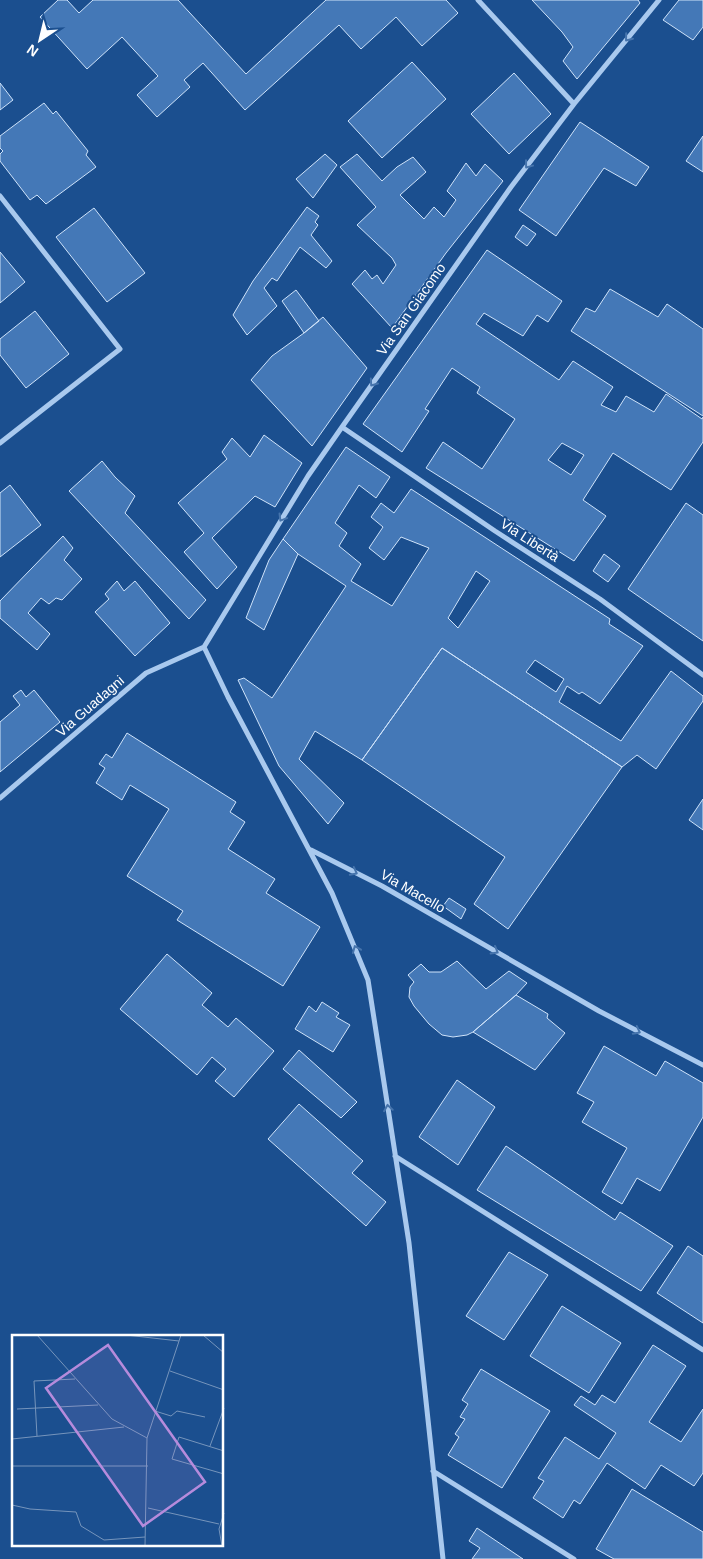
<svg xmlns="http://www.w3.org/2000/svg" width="703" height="1559" font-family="Helvetica,sans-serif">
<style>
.building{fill:#4478b7;stroke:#cfe3fa;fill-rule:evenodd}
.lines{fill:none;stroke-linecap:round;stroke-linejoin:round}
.street{stroke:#a9c9ee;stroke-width:5}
.oneway{stroke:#4674ac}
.labels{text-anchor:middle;stroke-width:4;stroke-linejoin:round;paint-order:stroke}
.street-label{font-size:14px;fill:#fff;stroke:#1b4f8f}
.inset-road{fill:none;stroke:#7695bc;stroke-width:1}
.view{fill:#b68bdc;fill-opacity:0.15;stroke:#b68bdc;stroke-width:2.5}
.inset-edge{fill:none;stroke:#fff;stroke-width:2.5}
</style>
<rect width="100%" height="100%" fill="#1b4f8f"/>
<path class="building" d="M58,0H67L79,13L93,0H178L246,74L326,0H446L458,13L422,46L396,17L361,49L339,25L245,110L203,63L184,80L190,87L157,117L137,95L158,76L122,37L87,69L40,17Z
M532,0H638L640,3L577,79L563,61L573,47L562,32Z
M679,0H703V27L693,40L663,20Z
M412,62L446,99L382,158L348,121Z
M514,73L551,114L509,154L471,114Z
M0,83L13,100L0,110Z
M44,103L53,114L56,111L88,151L86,155L96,167L46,204L37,195L30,200L0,161V154L3,151L0,148V136Z
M580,122L649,167L636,186L604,168L556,236L519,210Z
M703,136V172L686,161Z
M325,154L337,165L313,198L296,179Z
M357,154L382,181L397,167L413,157L426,172L400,195L424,219L434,207L444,217L456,200L447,191L466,163L476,176L485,164L503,181L446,253L392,328L352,284L365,270L372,279L377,275L383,284L396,265L392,258L357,225L376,207L340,167Z
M307,207L319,216L315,222L318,225L311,235L332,261L326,268L300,247L277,281L272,278L264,288L277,306L247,335L233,315L253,281Z
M94,208L145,273L107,302L56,237Z
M523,225L536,234L527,246L515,237Z
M487,250L562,301L548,322L537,315L523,336L484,313L476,324L559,380L573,361L613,387L601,405L616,412L626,396L654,412L666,394L702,419L703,417V442L671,490L613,453L583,500L606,516L574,561L426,468L443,442L482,469L515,419L477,393L480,387L452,368L425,409L429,411L402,452L363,424ZM562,443L584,455L571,475L548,460Z
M0,252L25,282L0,303Z
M610,289L658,317L667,304L703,329V416L571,331L586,308L595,312Z
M296,290L319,321L304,333L282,301Z
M35,311L69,354L26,388L0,355V339Z
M323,317L367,368L312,446L251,380L272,356L304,333Z
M264,435L302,463L275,507L255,496L212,538L237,567L217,589L184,552L204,533L178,503L227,459L222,452L232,438L250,457Z
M346,447L390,477L376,498L359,485L335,523L347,533L339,546L361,564L351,581L392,606L429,548L401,537L384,560L369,548L383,527L371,517L381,503L394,513L411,489L610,619L609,624L643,646L600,704L582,692L579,694L567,686L559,702L621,741L671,671L703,696V701L656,769L637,755L622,767L442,648L362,760L315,731L299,759L344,803L328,824L279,766L238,680L244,678L272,698L346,586L298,554L283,539ZM476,571L490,581L458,628L448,618ZM535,660L564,679L556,692L526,672Z
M102,461L115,477L135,496L125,513L206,600L189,619L69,491Z
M10,485L41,525L0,557V493Z
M686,503L703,515V641L628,589Z
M63,536L73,548L64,560L82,579L62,600L56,598L49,604L41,598L28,613L50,634L37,650L0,618V601Z
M283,539L298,554L264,630L246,618L269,560Z
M604,554L620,566L608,582L593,571Z
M117,581L124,591L135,581L170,623L135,656L95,612L109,599L105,594Z
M442,648L622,767L508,929L474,904L505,857L362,760Z
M21,690L26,697L34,690L60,722L0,772V722L20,705L13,696Z
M127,733L236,802L230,812L245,822L228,849L275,879L266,893L320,927L283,986L177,920L183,911L127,876L169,809L130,785L122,800L96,783L105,768L99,764L106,754L112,758Z
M703,799V830L689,820Z
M449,898L466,909L461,919L443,906Z
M167,954L212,993L202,1005L228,1027L236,1018L274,1051L234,1097L215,1081L226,1069L212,1057L197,1075L120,1009Z
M457,961L486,989L509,971L527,983L516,995L473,1032L467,1035L453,1037L442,1035L429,1024L414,1006L409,997L410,987L414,982L408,975L421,964L429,972H441Z
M516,995L548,1014L547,1018L565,1033L535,1070L473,1032Z
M322,1002L339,1013L336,1017L350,1025L333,1052L295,1029L309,1006L316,1012Z
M604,1046L656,1076L665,1061L703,1083V1117L660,1191L637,1178L622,1204L602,1192L627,1148L582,1122L594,1102L577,1093Z
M299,1050L357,1102L341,1118L283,1069Z
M457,1080L495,1107L458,1165L419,1137Z
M299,1104L363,1161L352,1173L386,1202L366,1226L268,1139Z
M506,1146L615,1220L620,1212L673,1246L641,1291L477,1190Z
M688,1246L703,1256V1323L657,1293Z
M509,1252L548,1275L504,1340L466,1316Z
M562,1306L621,1343L589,1393L530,1356Z
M653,1345L686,1366L649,1422L681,1442L703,1409V1473L694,1486L661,1465L645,1489L607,1463L580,1504L574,1500L563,1518L533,1498L544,1481L538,1478L565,1437L599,1459L616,1433L574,1405L581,1396L595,1405L602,1395L615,1403Z
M481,1369L550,1411L502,1488L448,1455L459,1437L455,1434L465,1419L460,1417L468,1404L462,1400Z
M632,1489L703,1532V1559H614L596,1549Z
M477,1528L523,1559H472L480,1548L469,1541Z"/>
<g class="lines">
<path class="street" d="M478,0L574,104
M0,196L120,349L0,443
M342,427L495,531L600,599L703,675
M204,647L228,697L332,893L368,980L409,1243L443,1559
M204,647L308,476L342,427L511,187L574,104L659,0
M0,798L146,673L204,647
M311,850L382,886L599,1011L703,1065
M395,1156L703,1350
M433,1471L574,1559"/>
</g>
<defs><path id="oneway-chevron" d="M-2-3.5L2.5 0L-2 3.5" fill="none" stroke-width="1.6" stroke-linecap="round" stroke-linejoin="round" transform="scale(1.25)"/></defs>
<g class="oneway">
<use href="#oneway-chevron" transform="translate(628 38) rotate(129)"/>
<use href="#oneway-chevron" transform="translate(528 165) rotate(127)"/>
<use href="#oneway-chevron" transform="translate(373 383) rotate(125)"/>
<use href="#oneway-chevron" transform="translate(282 518) rotate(121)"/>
<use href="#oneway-chevron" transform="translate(354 872) rotate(27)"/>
<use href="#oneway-chevron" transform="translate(356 949) rotate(-112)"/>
<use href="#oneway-chevron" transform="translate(495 951) rotate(30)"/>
<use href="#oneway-chevron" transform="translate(637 1031) rotate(27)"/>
<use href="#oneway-chevron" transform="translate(388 1108) rotate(-99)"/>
</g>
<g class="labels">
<g class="street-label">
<text transform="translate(411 309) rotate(-55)" y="5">Via San Giacomo</text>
<text transform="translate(530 540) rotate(33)" y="5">Via Libertà</text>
<text transform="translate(90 706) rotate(-41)" y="5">Via Guadagni</text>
<text transform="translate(413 891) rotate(30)" y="5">Via Macello</text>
</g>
</g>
<g transform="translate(12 1335)">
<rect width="211" height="211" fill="#1b4f8f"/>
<path class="inset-road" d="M25,0L100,84L135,103M114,0L167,6M191,0L212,18M158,36L212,55M5,74L86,70M143,76L159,81L165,76L193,82M25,101L22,46L63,44M135,103L169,0M0,104L112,92M198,111L212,73M212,116L167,102L160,124L212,139M0,131H136M0,170L18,174L64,177L69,191L92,205L133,202M136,173L207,189M133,211L135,103M210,211L207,194L212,178"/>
<path class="view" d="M96,10L193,147L131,191L34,53Z"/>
<rect width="211" height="211" class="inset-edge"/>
</g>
<g transform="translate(40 40) rotate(215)" stroke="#1b4f8f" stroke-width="4" paint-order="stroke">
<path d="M0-4L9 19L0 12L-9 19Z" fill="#ffffff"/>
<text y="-8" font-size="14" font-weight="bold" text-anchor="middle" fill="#ffffff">N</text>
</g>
</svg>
